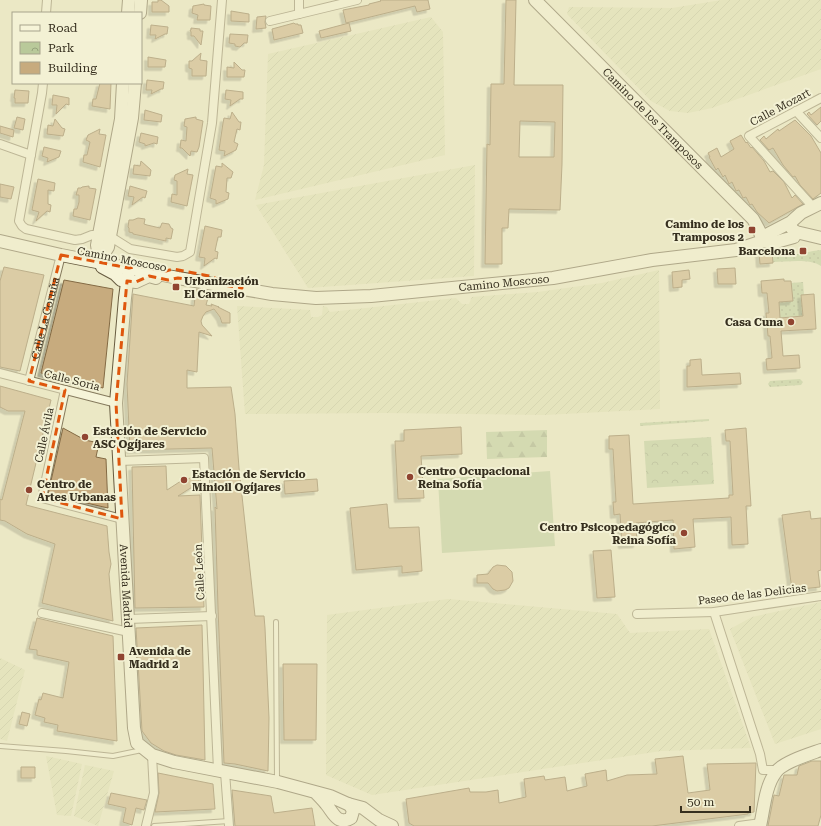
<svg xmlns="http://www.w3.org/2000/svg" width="821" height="826" font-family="'Roboto Serif',serif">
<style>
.farmland{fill:url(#farmland-furrows)}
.grass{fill:url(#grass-dots)}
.forest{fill:url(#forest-firs)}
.park{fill:url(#park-crowns)}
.pitch{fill:#b9c99a}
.building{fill:#c7ab7e;stroke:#836a44;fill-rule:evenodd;filter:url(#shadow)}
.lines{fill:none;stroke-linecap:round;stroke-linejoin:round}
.lane-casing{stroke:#857a5d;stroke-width:6}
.street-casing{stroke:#857a5d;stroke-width:10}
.secondary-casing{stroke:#675b40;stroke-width:14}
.lane{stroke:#f6f4d8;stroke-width:4}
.street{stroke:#f6f4d8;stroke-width:8}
.secondary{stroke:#f6f4d8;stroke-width:12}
.marked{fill:none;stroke:#df570d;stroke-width:3;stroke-dasharray:8 5;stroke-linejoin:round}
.poi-dot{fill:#904431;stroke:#f3f1d4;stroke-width:1.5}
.labels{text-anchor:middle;stroke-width:4;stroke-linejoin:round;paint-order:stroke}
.street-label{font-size:11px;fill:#362f1f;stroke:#f3f1d4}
.poi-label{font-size:11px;font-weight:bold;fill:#362f1f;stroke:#f3f1d4;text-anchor:start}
</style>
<defs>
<pattern id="farmland-furrows" width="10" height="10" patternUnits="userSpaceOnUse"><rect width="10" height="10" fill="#dee0b3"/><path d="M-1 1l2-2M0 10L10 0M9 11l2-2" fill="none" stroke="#bfc09a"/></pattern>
<pattern id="grass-dots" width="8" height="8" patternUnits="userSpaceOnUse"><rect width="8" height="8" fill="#b9c99a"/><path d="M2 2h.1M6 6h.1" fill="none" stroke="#97a47d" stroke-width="1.8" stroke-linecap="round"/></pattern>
<pattern id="forest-firs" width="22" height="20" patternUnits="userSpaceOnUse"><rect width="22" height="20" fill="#b9c99a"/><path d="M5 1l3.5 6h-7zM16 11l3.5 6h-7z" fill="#97a47d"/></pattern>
<pattern id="park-crowns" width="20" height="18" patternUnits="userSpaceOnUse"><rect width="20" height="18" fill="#b9c99a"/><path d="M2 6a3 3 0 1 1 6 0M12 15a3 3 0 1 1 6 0" fill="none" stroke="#97a47d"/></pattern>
<filter id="shadow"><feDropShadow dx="-3.5" dy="3.5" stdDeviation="0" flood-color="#0004"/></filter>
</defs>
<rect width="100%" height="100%" fill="#ebe8c5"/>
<path class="farmland" d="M722,0H821V69L712,108L688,113L670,111L651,101L567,14L569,7L672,8Z
M431,17L443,32L445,155L255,200L264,165L268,54Z
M475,165L474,276L308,288L256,205Z
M659,270L660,409L544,415L385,413L245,414L237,306L310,310L311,317H318L322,315L323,306L327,307L330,312L456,298L462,304H469L472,297L538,292L602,283Z
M448,599L617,614L630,633L709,629L751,748L661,751L372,795L326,775L327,615Z
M821,602V729L775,744L730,629L752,617Z
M0,658L25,670L7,741L0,739Z
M46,756L82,764L71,816L57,815Z
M85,765L114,771L98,826L74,816Z"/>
<path class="grass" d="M821,250V266C810,258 786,262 773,262L772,254H800L813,251Z
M803,282L804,295H801L803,316L780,318L779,302L791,301L790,294H792L791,283Z
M800,379L803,382L801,385L770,387L768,384L770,381Z
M709,419V421L640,426V423Z"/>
<path class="forest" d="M547,430V457L487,459L486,432Z"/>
<path class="park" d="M711,437L714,484L647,488L644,441Z"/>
<path class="pitch" d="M550,471L555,546L442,553L438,479Z"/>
<path class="building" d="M158,0H161L169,6V12H152V2H158Z
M380,0H428L430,9L417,12L415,6L346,23L343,10L369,5V4L381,1Z
M506,0H516L514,85H563L562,164L560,210L509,209L508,228H502V264H485L487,144L490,145L491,84H504ZM520,121L555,122L554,157H519Z
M204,4V5L211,6L210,20H197L198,15L192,13L193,6Z
M231,11L249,14V22L231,21Z
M266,16L265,22L266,28L256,29L257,17Z
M294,23L295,24H298V25H301L303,33L274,40L272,29Z
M349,23L351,31L321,38L319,31Z
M151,25L168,27L167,34H165L155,39L156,35H150Z
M191,28L200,29V31H203L201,45L194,36H191V32L190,30H191Z
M230,34L248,35L247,43H244L240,47L235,46V44L229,43Z
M201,53L200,60L207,61L206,76H192V69L189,68V61H192Z
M148,57L166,60L165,67H148Z
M234,62L242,70H245L244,77H227V67L234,68Z
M147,80L164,82L163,89H161L151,94L152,90H146Z
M100,83H111L110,109L92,106L93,99H96Z
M15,90L29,91L28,103H15V98H14Z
M226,90L243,92V99H240L230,106L231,100L225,99Z
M53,95L69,98V105L66,104L56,114L57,105H52Z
M821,107V121L817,125L807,114L809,112L811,115Z
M145,110L162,115L161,122L144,120Z
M232,112L239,122H241L240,130L237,129L234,142L238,144L236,150L224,156L225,151L219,150L223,123L224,118L230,119Z
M17,117L25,119L23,130L14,128Z
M196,117V119L203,121L199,147L197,152L191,151L190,156L182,148H180L181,140L186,141L187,127L184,126L185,119Z
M55,119L62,128L65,129L63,136L47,134L48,125L53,126Z
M795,120L811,136L821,153V193L813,199L800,185L795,176L793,177L783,165L773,148L769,150L760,140L764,136L766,139L778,129L779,131Z
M0,126L14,130L13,137L0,133Z
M100,129L99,134L106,135L100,167L83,162L84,155H87L90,142L86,140L88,135Z
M141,133L158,137L157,144L154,143L145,146V144L139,142Z
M741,135L746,143L747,142L751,148L752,147L764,161L770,172L773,171L784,182L792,198L795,195L803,204L769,223L757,212L752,204L750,205L746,197L743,198L739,190L736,191L732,182L729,184L725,175L723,177L718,168L716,170L709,157H710L708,153L717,148L721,157L734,149L730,141Z
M44,147L61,151L59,157L47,162L48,158L42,156Z
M141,161L151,170L150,176L133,174L134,165L140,166Z
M222,163L233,172L231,178H227L226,192L229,193L228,199L216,204V200L210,198L211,193L216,166L222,167Z
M188,169L187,174L193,175L187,206L171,202L172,194L177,195V181L174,180L175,175Z
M38,179L55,183L54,191L48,190V204L51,205L50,212L47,211L36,221L39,212L32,210Z
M0,184L14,187L11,199L0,197Z
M89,186V188L96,189L90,220L73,216L74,209H77L79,202V195H76L78,188H81L82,187Z
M130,186L147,191L145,198L143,197L132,205L134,197L128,196Z
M138,218L145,219L144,224L147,225L160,228L162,223L169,224L171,228L173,229L171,239L166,238V241L133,234V233L129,232V228L128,227L129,220H133Z
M205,226L222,230L221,237H218L215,251L218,252L217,259L215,258L204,266L205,258L199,257Z
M772,252L773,263L760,264L759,253Z
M4,267L44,275L20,371L0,367V281Z
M735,268L736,284H718L717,269Z
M689,270L690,279L682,280V287L673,288L672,272Z
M784,279V281H791L793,301L779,302L780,318L803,316L801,295L814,294L816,329L781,331L783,356L799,355L800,368L767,370L766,359L772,358L770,336H768L767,325L766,313H769L767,293H762L761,281Z
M64,280L113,289L103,388L41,373Z
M196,289L210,291L206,305L212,306L211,304L219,307H218L230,313V323H222L220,317L214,309L206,312L203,316L201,321L202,325L212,336L199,332L197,372L187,370V388L231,387L235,414L239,468L255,616H264L265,628L269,718L268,771L235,764L224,763L218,608L215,507L217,509L212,448L130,450L127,384L133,294L194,306Z
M701,359L702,375L740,373L741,384L687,387V366H690V360Z
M0,386L51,400L26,505L107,526L109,552L111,564L109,574L113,621L42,603L55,544L27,534L5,521L0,520V499L2,500L25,411H8L0,407Z
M461,427L462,454L421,456L424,498L398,499L395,441H404V430Z
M63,428L85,440L99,443L96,457L106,459L108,508L48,494Z
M746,428L751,506H746L748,544L732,545L731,517L693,519L695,547L674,549L673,520L636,523L637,544L622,545L620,514L614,515L613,502H616L613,449H609V436L629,435L633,504L729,498V495H733L730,441H726L725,430Z
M166,466L167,490L184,479L185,481L195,475L200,482L178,496L200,495L204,607L135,608L132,467Z
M317,479L318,491L285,494L284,481Z
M387,504L389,528L419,527L422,571L402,573V566L356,570L350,508Z
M810,511L811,519L821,518V570L818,571L820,587L792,590L782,515Z
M611,550L615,597L597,598L593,551Z
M497,565L506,566L512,572L513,581L509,588L505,590L497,591L493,589L488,583H477V575L488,574L493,567Z
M37,618L113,636L117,741L57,731L58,725L44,722L45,718L35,715L39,699L41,700L43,693L63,698L69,662L37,655V650L29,649Z
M202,625L203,665L205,760L176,755L164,751L151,743L142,731L136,628Z
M283,664H317L316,740H284Z
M22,712L30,714L27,726L19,724Z
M683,756L688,793L710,790L707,764L756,763L754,812L748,813V814L652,826H414L409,823L406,799L469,788L470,792H486L498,790L499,803L526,797L524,779L544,776L545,780L565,777L567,791L587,786L585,774L606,770L607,781L627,775L657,774L655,759Z
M812,761H821V815L818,826H768L774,795L779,796L784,775H797L799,766Z
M21,767H35V778H21Z
M158,773L213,784L215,809L155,812L159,793Z
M232,790L271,796L274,813L312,808L315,826H235Z
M111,793L147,800L144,810L136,808L132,825L123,822L126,808L108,804Z"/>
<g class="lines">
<g class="lane-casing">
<path id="lane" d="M276,622L277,780
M0,746L66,751L113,756L142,750
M154,826L229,821"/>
</g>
<g class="street-casing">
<g id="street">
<path d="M46,13L47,0"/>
<path d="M299,14V0"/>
<path d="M270,21L357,0"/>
<path d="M43,83L42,93L19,221L22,226L26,229L75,240L82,239L92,235H98L111,237L130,249L177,257L183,256L190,252L212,123L222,0"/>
<path d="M796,111L821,138"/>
<path d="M0,144L31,155"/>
<path d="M813,207L749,136L821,98"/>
<path d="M0,373L116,403"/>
<path id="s1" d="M29,381L61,255"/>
<path d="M65,390L42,498L122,519"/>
<path d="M119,461L204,458L218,770"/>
<path d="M714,612L760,754L763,770H776"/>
<path d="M42,613L129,632"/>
<path d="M637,614L714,612L821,596"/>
<path d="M128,619L212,616"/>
<path d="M225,772L229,826"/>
<path d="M146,826L154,793L152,755"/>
<path d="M739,826L761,823"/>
</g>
</g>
<g class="secondary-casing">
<g id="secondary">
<path id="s2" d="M535,0L753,219L759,230L763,241"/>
<path d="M128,13L129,0"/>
<path d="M140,13L141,0"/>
<path d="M791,227L793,230L796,232L821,238"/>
<path id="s3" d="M0,241L61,255L178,278L272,294L316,298L371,296L553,278L652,260L736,250L763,241L776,242L794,237L796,232"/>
<path d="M763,241L768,234L791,222L801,213L821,203"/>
<path d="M86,256C95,258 103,256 108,247L132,118L135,83"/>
<path d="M107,260L98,251L97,245L121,119L123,83"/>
<path d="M102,267L115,274L121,280L136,282L149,276L156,278"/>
<path id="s4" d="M129,268L125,298L116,403L134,728L137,743L152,755L174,762L278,782L330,796L350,805L353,811L351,818C337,826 333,812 326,804C323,800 319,796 315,792"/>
<path d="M348,804L363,808L379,820L392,826"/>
<path d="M760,826C764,809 765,786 776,772C783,762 810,754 821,750"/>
</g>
</g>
<use href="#lane" class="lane"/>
<use href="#street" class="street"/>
<use href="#secondary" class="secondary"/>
</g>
<path d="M0 0H821V826H0ZM61,255L129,268L138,266L166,271L173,269L209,276L242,288L178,278L168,280L149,276L136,282L127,281L116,403L122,519L42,498L65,390L29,381Z" fill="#ebe8c5" fill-opacity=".55" fill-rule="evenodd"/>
<path class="marked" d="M61,255L129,268L138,266L166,271L173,269L209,276L242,288L178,278L168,280L149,276L136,282L127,281L116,403L122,519L42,498L65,390L29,381Z"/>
<g class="poi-dot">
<rect x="748" y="226" width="8" height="8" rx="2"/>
<rect x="799" y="247" width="8" height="8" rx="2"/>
<rect x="172" y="283" width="8" height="8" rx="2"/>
<circle cx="791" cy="322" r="4"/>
<circle cx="85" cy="437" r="4"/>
<circle cx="410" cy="477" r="4"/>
<circle cx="184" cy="480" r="4"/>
<circle cx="29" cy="490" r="4"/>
<circle cx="684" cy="533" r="4"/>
<rect x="117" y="653" width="8" height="8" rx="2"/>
</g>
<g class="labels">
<g class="street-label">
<text transform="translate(780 107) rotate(-28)" y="4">Calle Mozart</text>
<text dy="4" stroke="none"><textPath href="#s2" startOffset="167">Camino de los Tramposos</textPath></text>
<text transform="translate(122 259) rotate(11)" y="4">Camino Moscoso</text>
<text dy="4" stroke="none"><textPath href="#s3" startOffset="510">Camino Moscoso</textPath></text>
<text dy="4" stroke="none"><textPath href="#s1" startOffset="65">Calle La Coruña</textPath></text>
<text transform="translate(72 380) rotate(14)" y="4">Calle Soria</text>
<text transform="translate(44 435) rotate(-78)" y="4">Calle Ávila</text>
<text transform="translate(199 572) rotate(-93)" y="4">Calle León</text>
<text dy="4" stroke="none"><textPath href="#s4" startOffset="319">Avenida Madrid</textPath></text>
<text transform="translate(752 594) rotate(-7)" y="4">Paseo de las Delicias</text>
</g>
<g class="poi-label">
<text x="744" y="228" text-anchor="end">Camino de los<tspan x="744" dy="13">Tramposos 2</tspan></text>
<text x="795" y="255" text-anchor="end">Barcelona</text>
<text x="184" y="285">Urbanización<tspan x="184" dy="13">El Carmelo</tspan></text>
<text x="783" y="326" text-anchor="end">Casa Cuna</text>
<text x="93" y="435">Estación de Servicio<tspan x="93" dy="13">ASC Ogíjares</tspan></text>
<text x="418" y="475">Centro Ocupacional<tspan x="418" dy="13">Reina Sofía</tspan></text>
<text x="192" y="478">Estación de Servicio<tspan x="192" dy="13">Minioil Ogíjares</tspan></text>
<text x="37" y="488">Centro de<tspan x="37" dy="13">Artes Urbanas</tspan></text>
<text x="676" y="531" text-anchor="end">Centro Psicopedagógico<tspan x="676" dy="13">Reina Sofía</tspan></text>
<text x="129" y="655">Avenida de<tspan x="129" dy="13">Madrid 2</tspan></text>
</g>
</g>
<rect x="12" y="12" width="130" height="72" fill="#f3f1d4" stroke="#a7a38c"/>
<rect x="20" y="25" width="20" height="6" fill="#f6f4d8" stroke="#a7a38c"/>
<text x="48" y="32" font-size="12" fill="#362f1f">Road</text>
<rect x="20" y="42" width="20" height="12" fill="url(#park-crowns)" stroke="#a7a38c"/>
<text x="48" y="52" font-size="12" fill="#362f1f">Park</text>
<rect x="20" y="62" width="20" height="12" fill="#c7ab7e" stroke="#a7a38c"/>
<text x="48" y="72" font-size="12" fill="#362f1f">Building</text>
<path d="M681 806v6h69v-6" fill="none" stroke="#362f1f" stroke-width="2"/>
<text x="687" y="806" font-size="12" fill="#362f1f" stroke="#f3f1d4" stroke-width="3" paint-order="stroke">50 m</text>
</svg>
